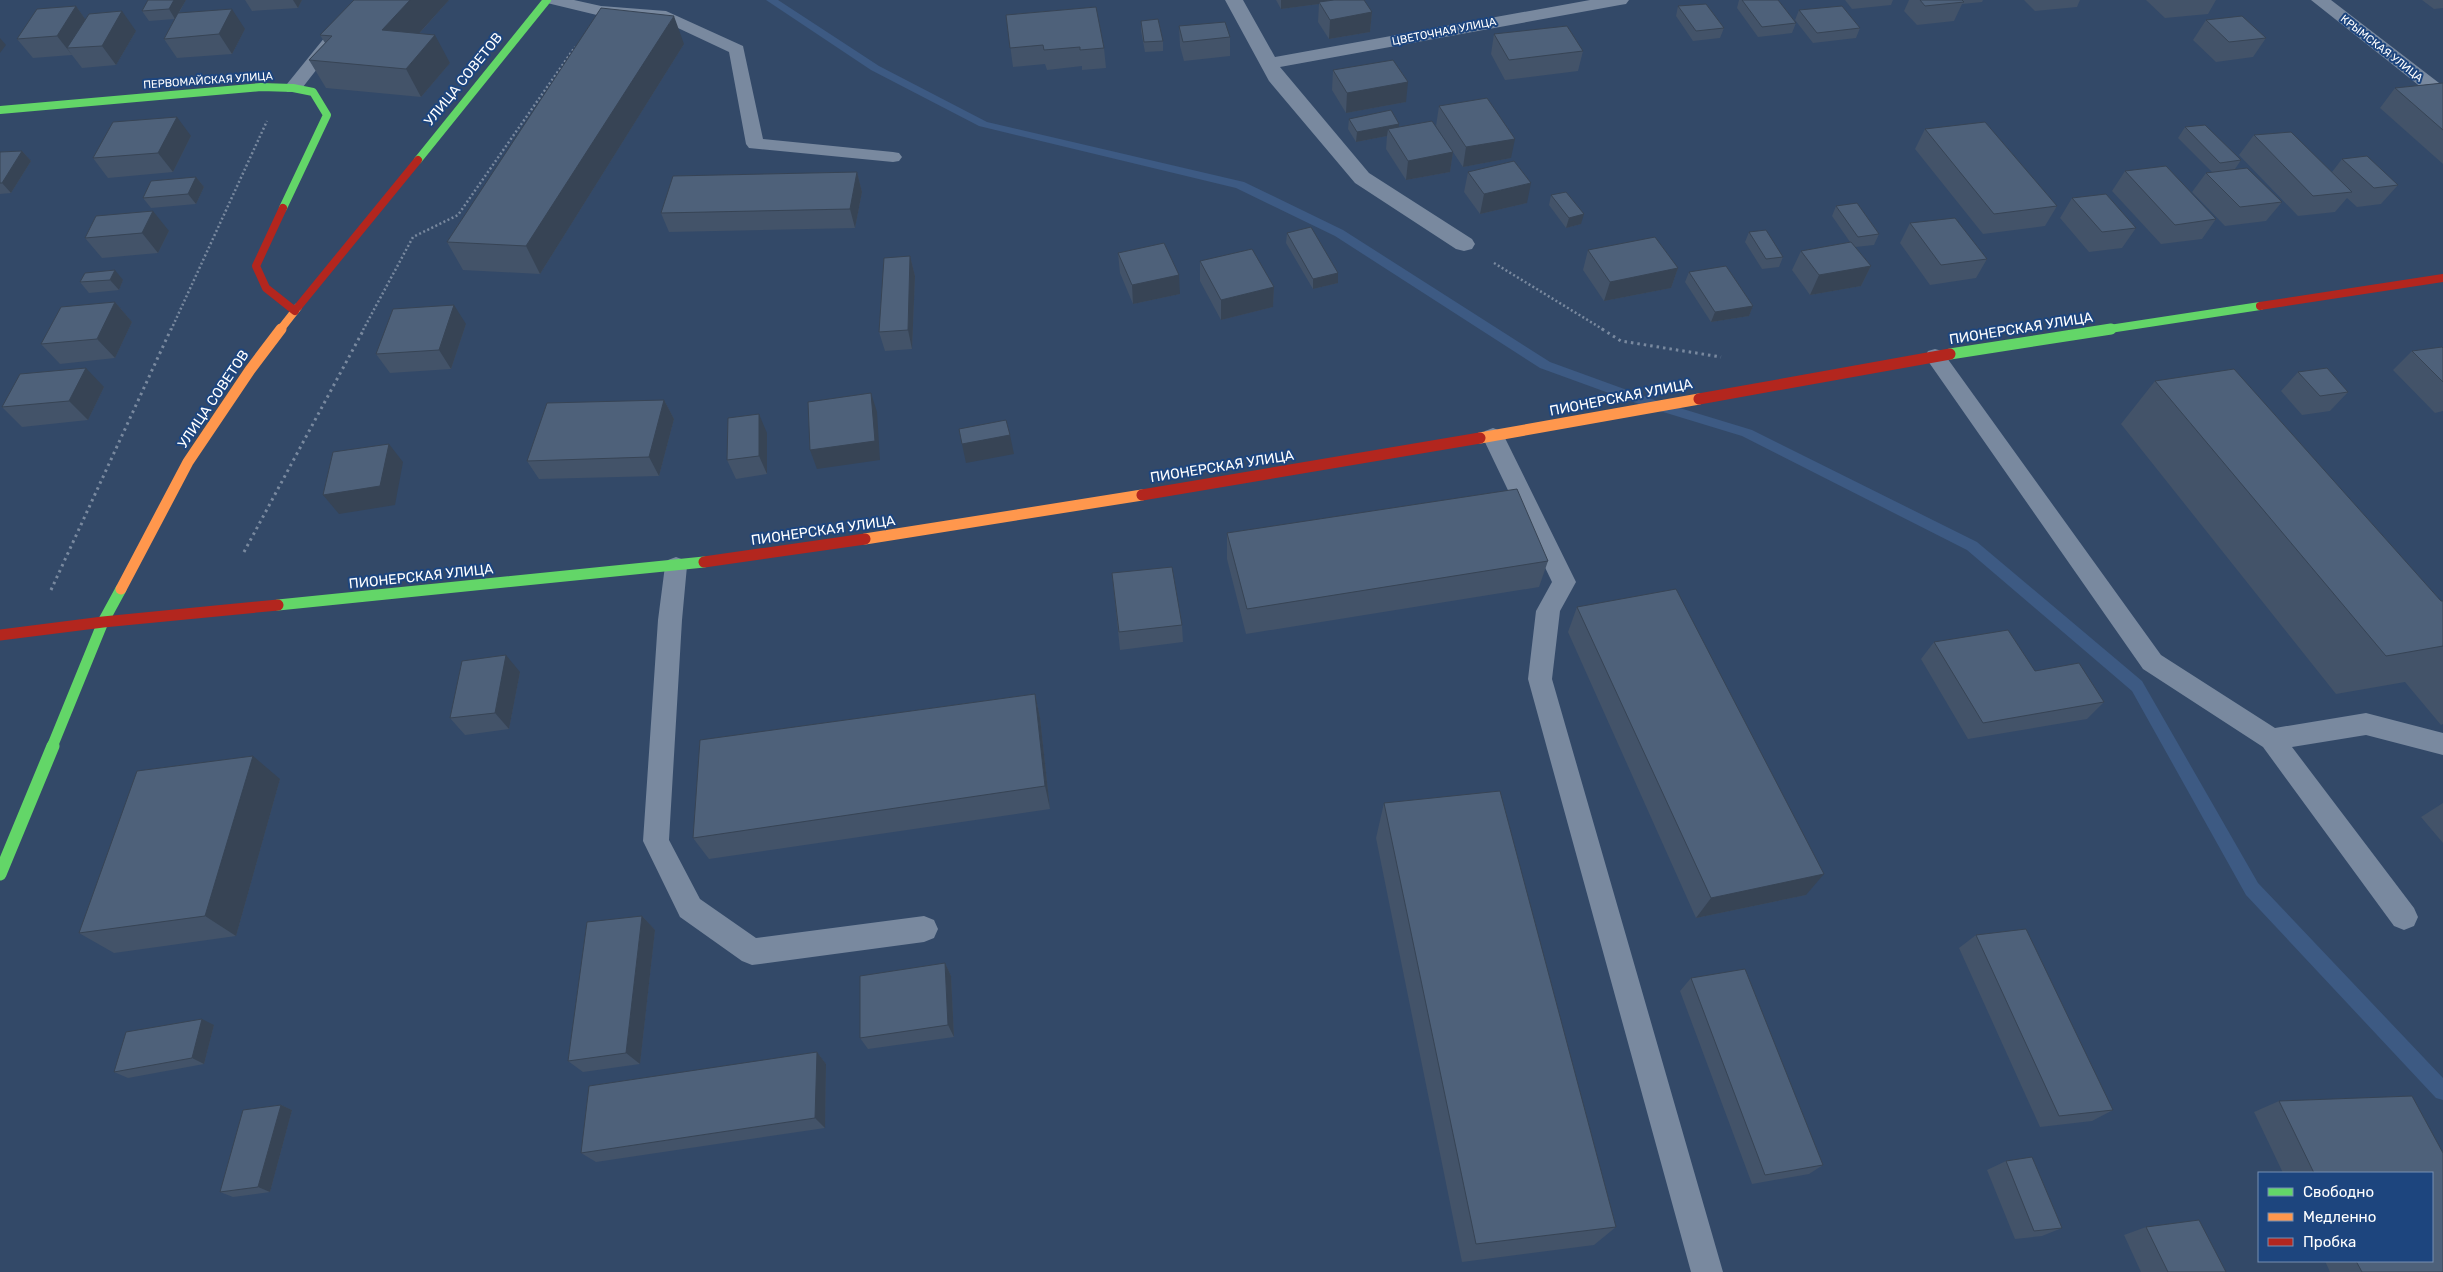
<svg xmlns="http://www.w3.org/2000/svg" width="2443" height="1272" font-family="Rubik,sans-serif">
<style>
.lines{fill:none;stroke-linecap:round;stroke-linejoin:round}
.stream{fill:#3d5a83;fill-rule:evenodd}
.path-far1{stroke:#79899f;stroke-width:2.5;stroke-dasharray:2 2.5;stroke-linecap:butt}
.path{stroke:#79899f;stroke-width:3;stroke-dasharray:2.5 4;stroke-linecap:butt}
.lane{fill:#79899f;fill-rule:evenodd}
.street{fill:#79899f;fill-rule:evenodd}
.fast-far2{stroke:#63d668;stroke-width:8}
.fast-far1{stroke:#63d668;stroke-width:11}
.fast{stroke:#63d668;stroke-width:13}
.slow-far1{stroke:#ff974d;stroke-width:8}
.slow{stroke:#ff974d;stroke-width:11}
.jam-far1{stroke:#b3261e;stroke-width:8}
.jam{stroke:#b3261e;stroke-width:11}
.wall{fill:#435369}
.shaded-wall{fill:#374455}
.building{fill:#4e617a;stroke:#374455}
.labels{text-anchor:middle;stroke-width:4;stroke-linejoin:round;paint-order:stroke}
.far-street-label{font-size:11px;fill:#fff;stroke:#1d457e}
.street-label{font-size:14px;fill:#fff;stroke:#1d457e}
</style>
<rect width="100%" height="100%" fill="#334968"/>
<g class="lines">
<path class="stream" d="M766,0H778L879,66L987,122L1244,182L1343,230L1550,362L1660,402L1752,430L1977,542L2142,681L2258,883L2443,1078V1100L2436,1098L2246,895L2132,691L1967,550L1742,436L1650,408L1540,368L1335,236L1236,188L979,126L871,70Z"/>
<path class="path-far1" d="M1494,263L1604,330
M171,330L267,121
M363,330L413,237L458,215L575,47"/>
<path class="path" d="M1602,329L1621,341L1721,357
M244,552L364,329
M51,590L171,329"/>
<path class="lane" d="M355,0H371L299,92H287L285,88L287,84Z
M545,0H574L601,6L666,11L743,46L763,139L893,152L899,153L902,157L899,161L893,162L749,148L746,144L729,52L663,21L601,16L547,3Z
M1935,349L1942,351L2161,655L2275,728L2366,713L2443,733V755L2366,735L2292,747L2414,908L2418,917L2414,926L2404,930L2394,926L2263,747L2143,669L1928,361L1925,356L1928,351Z
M1493,428L1501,431L1504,436L1576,582L1560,611L1552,679L1723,1272H1691L1528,679L1536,611L1552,582L1482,436L1485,431Z
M676,557L684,560L687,566L682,620L669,840L700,899L756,938L924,916L934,920L938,929L934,938L924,942L752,965L742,961L680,917L643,841L658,620L665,566L668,560Z"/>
<path class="street" d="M1225,0H1243L1275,57L1590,0H1629L1626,4L1620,5L1280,67L1369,173L1472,239L1475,244L1472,249L1464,251L1456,249L1355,183L1269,81Z
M2311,0H2331L2443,86V101L2436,99Z"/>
<path class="fast-far2" d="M0,110L261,87L293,88L313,92L327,115L283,208
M418,160L547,0
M2103,330L2260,306"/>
<path class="fast-far1" d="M1950,354L2111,329
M278,605L704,562
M52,747L103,622L121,589"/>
<path class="fast" d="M0,874L53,746"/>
<path class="slow-far1" d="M280,330L298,307"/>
<path class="slow" d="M1480,438L1699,399
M865,539L1142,495
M121,589L188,462L250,370L281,329"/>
<path class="jam-far1" d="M283,208L256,266L266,288L295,311
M2260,306L2443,278
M298,307L418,160"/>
<path class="jam" d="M1699,399L1950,354
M1142,495L1480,438
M704,562L865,539
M0,635L103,622L278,605"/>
</g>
<path class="wall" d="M148,0H186L179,13L245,29L232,54L177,58L164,39L175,19L149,21L142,11Z
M245,0H302L298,8L252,11Z
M354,0H449L419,34L450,63L421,97L326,88L309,60L325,43L320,35Z
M1276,0H1330L1372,12L1370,32L1329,39L1318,22L1319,4L1281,9Z
M1739,0H1778L1796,23L1792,33L1758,37L1737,8Z
M1845,0H1893L1891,5L1852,9Z
M1909,0H1983L1982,2L1962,4L1954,21L1917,25L1904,11Z
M2024,0H2080L2077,7L2035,11Z
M2146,0H2216L2208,14L2165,18Z
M2422,0H2443V8L2434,9Z
M76,6L85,19L136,31L116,65L82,68L72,55L33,58L17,39Z
M1678,6L1724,28L1720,38L1693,41L1676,16Z
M1799,10L1860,28L1856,38L1813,43L1795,20Z
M1006,15L1104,48L1106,68L1082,70V66L1047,70L1045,64L1013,67Z
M2206,20L2266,38L2253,57L2216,62L2193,40Z
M1141,21L1163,41V51L1145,52L1141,31Z
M1179,26L1230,37V56L1184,61L1180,46Z
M1494,34L1583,51L1578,71L1505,80L1491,54Z
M684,44L540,274L463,270L447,242Z
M1333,70L1406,102L1346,113L1332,90Z
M2443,83V164L2380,108L2395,88Z
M1439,106L1511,158L1463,167L1453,152L1450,172L1406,180L1386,149L1387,136L1356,142L1348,129L1349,119L1399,127L1452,151L1436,126Z
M2185,127L2241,160L2235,169L2282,202L2266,221L2225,226L2192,192L2206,173L2212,172L2178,138Z
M1925,129L2057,206L2045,226L1983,234L1915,149Z
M2254,135L2332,172L2342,159L2398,185L2381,204L2357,207L2347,198L2335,212L2298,216L2239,155Z
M191,136L173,172L108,178L93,158Z
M22,151L31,161L11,193L0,194V153Z
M2125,171L2216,219L2202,239L2161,244L2112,191Z
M857,172L862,192L855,228L669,232L661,213Z
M1468,172L1527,203L1480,214L1464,192Z
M196,177L204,187L196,204L151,208L143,198Z
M1551,195L1581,224L1566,228L1549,205Z
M2072,198L2136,228L2122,248L2089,252L2060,218Z
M1836,206L1879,234L1874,245L1855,247L1871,266L1861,286L1810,295L1792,270L1801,251L1850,242L1832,216Z
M1910,223L1987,259L1976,278L1930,285L1900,243Z
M169,231L158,253L102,258L85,238Z
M1749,232L1783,257L1779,267L1762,269L1745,242Z
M1287,233L1338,283L1313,289L1286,243Z
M1588,250L1678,268L1671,288L1604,301L1583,270Z
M1118,253L1180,294L1133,304L1120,273Z
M910,256L915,276L912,349L885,351L879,332Z
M1200,261L1274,287L1273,307L1221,320L1200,281Z
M1689,272L1753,306L1749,316L1711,322L1685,282Z
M85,273L123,280L119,290L89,293L80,282Z
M115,302L132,322L115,358L60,364L41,344Z
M466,324L451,369L390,373L376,354Z
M2443,348V411L2435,413L2393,370L2412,351Z
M2298,372L2348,392L2330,411L2302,415L2281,391Z
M2155,381L2441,601H2443V724L2441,725L2405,682L2336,694L2121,424Z
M104,387L88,420L22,427L2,407Z
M664,400L674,419L659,476L539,479L527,461Z
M767,433V474L736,479L727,460Z
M1227,533L1548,561L1539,587L1246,634L1227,559Z
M1112,573L1182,625L1183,642L1120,650Z
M1577,607L1806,895L1696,918L1568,632Z
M1934,642L2035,671L2104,702L2087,719L1968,739L1921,659Z
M520,672L509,729L465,735L450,718Z
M1035,694L1040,718L1050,809L709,859L693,838Z
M280,779L236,936L114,953L79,933Z
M1384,803L1616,1227L1594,1245L1462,1262L1376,838Z
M2443,803V843L2421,817Z
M642,916L655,930L640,1064L583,1072L568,1061Z
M1976,935L2113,1110L2092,1121L2040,1127L1959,948Z
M945,963L951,976L954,1037L868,1049L860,1038Z
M1691,978L1823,1165L1809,1174L1752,1184L1680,991Z
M214,1025L204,1064L128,1078L114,1072Z
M817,1052L826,1064L825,1128L596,1162L581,1153Z
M2412,1096L2443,1153V1272H2330L2325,1261H2432V1173H2283L2254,1112L2279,1101Z
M281,1105L292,1110L270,1192L233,1197L220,1192Z
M2006,1161L2062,1228L2042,1236L2015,1239L1987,1170Z
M2146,1227L2226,1272H2141L2124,1235Z"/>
<path class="shaded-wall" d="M174,0H186L175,19L169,9Z
M293,0H302L298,8Z
M410,0H449L397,58L382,30Z
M1281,0H1330V2H1319V4L1281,9Z
M76,6L90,26L67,48L72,55L57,36Z
M232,9L245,29L232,54L219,34Z
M122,11L136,31L116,65L102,46Z
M1372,12L1370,32L1329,39L1330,20Z
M674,16L684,44L540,274L526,246Z
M435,35L450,63L421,97L406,69Z
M0,38L6,45L0,53Z
M1408,82L1406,102L1346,113L1347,93Z
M177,117L191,136L173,172L158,153Z
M1399,124L1398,134L1388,129L1387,136L1356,142L1357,132Z
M1515,139L1511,158L1463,167L1466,147Z
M22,151L31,161L11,193L2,183Z
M1453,152L1450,172L1406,180L1408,161Z
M857,172L862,192L855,228L850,209Z
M196,177L204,187L196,204L188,194Z
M1531,183L1527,203L1480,214L1484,194Z
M153,211L169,231L158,253L142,233Z
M1584,214L1581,224L1566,228L1569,218Z
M910,256L915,276L912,349L908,330Z
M1871,266L1861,286L1810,295L1819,275Z
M1678,268L1671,288L1604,301L1610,282Z
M115,270L123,280L119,290L110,280Z
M1338,273V283L1313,289V279Z
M1179,275L1180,294L1133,304L1132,285Z
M1274,287L1273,307L1221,320V300Z
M115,302L132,322L115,358L97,339Z
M454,305L466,324L451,369L439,350Z
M1753,306L1749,316L1711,322L1715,312Z
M86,368L104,387L88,420L69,401Z
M871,393L877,412L880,460L817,469L810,450Z
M664,400L674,419L659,476L649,457Z
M759,414L767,433V474L759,456Z
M1010,435L1014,454L966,463L962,444Z
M389,444L403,462L395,505L339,514L323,495Z
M506,655L520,672L509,729L495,713Z
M1035,694L1040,718L1050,809L1045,786Z
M253,756L280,779L236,936L205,916Z
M1824,874L1806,895L1696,918L1711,898Z
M642,916L655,930L640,1064L626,1053Z
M945,963L951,976L954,1037L948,1025Z
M202,1019L214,1025L204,1064L192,1058Z
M817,1052L826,1064L825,1128L815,1118Z
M281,1105L292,1110L270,1192L258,1187Z"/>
<path class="building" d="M148,0H174L169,9L142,11Z
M354,0H410L382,30L435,35L406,69L309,60L332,36L320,35Z
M1334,0H1364L1372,12L1330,20L1319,2Z
M1742,0H1778L1796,23L1762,27Z
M1920,0H1962L1964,2L1925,6Z
M1706,4L1724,28L1696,31L1678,6Z
M76,6L57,36L17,39L37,9Z
M1842,6L1860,28L1817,33L1799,10Z
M1096,7L1104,48L1080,50V47L1044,50L1043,45L1010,48L1006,15Z
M601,8L674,16L526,246L447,242Z
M232,9L219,34L164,39L178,13Z
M122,11L102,46L67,48L89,14Z
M2242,16L2266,38L2229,42L2206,20Z
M1158,19L1163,41L1144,42L1141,21Z
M1225,22L1230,37L1183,42L1179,26Z
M1567,26L1583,51L1509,60L1494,34Z
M1393,60L1408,82L1347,93L1333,70Z
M2443,83V130L2395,88Z
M1487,98L1515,139L1466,147L1439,106Z
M1391,110L1399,124L1357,132L1349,119Z
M177,117L158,153L93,158L113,122Z
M1432,121L1453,152L1408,161L1388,129Z
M1985,122L2057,206L1994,214L1925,129Z
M2205,125L2241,160L2220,163L2185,127Z
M2291,132L2352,192L2313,196L2254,135Z
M22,151L2,183H0V152Z
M2367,156L2398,185L2374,188L2342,159Z
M1514,161L1531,183L1484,194L1468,172Z
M2166,166L2216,219L2175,225L2125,171Z
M2247,168L2282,202L2240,207L2206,173Z
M857,172L850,209L661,213L673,176Z
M196,177L188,194L143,198L151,181Z
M1566,192L1584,214L1569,218L1551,195Z
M2106,194L2136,228L2102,232L2072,198Z
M1857,203L1879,234L1858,237L1836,206Z
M153,211L142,233L85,238L96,216Z
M1955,218L1987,259L1941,265L1910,223Z
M1311,227L1338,273L1313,279L1287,233Z
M1766,230L1783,257L1766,259L1749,232Z
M1655,237L1678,268L1610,282L1588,250Z
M1851,242L1871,266L1819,275L1801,251Z
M1164,243L1179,275L1132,285L1118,253Z
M1252,249L1274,287L1221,300L1200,261Z
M910,256L908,330L879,332L884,258Z
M1726,266L1753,306L1715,312L1689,272Z
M115,270L110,280L80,282L85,273Z
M115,302L97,339L41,344L61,307Z
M454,305L439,350L376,354L393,309Z
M2442,347L2443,348V382L2412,351Z
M86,368L69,401L2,407L20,374Z
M2327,368L2348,392L2320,396L2298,372Z
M2234,369L2441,601H2443V646L2386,656L2155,381Z
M871,393L875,441L810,450L808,402Z
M664,400L649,457L527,461L547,403Z
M759,414V456L727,460L728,418Z
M1006,420L1010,435L962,444L959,429Z
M389,444L380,486L323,495L333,452Z
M1517,489L1548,561L1247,609L1227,533Z
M1172,567L1182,625L1119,632L1112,573Z
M1676,589L1824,874L1711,898L1577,607Z
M2008,630L2035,671L2079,663L2104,702L1983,723L1934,642Z
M506,655L495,713L450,718L462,661Z
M1035,694L1045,786L693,838L700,740Z
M253,756L205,916L79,933L137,771Z
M1500,791L1616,1227L1476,1244L1384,803Z
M642,916L626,1053L568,1061L587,922Z
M2026,929L2113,1110L2059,1116L1976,935Z
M945,963L948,1025L860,1038V976Z
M1745,969L1823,1165L1765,1175L1691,978Z
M202,1019L192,1058L114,1072L126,1032Z
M817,1052L815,1118L581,1153L589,1086Z
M2412,1096L2443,1153V1272H2362L2356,1261H2432V1173H2314L2279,1101Z
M281,1105L258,1187L220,1192L243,1110Z
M2032,1157L2062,1228L2034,1231L2006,1161Z
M2199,1220L2226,1272H2168L2146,1227Z"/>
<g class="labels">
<g class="far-street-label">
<text transform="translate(1444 31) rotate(-11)" y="4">ЦВЕТОЧНАЯ УЛИЦА</text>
<text transform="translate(2382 48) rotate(38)" y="4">КРЫМСКАЯ УЛИЦА</text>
<text transform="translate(208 80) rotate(-4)" y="4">ПЕРВОМАЙСКАЯ УЛИЦА</text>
</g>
<g class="street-label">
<text transform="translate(463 79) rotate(-51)" y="5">УЛИЦА СОВЕТОВ</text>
<text transform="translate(2021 328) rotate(-9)" y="5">ПИОНЕРСКАЯ УЛИЦА</text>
<text transform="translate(1621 397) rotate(-11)" y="5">ПИОНЕРСКАЯ УЛИЦА</text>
<text transform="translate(213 399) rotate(-56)" y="5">УЛИЦА СОВЕТОВ</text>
<text transform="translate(1222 466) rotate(-9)" y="5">ПИОНЕРСКАЯ УЛИЦА</text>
<text transform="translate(823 530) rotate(-8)" y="5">ПИОНЕРСКАЯ УЛИЦА</text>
<text transform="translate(421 576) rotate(-6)" y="5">ПИОНЕРСКАЯ УЛИЦА</text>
</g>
</g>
<rect x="2258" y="1172" width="175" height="90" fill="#1d457e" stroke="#778fb2"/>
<rect x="2268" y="1188" width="25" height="8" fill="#63d668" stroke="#778fb2"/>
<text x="2303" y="1197" font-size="15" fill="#ffffff">Свободно</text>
<rect x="2268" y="1213" width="25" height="8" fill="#ff974d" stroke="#778fb2"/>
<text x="2303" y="1222" font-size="15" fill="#ffffff">Медленно</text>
<rect x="2268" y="1238" width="25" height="8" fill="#b3261e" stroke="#778fb2"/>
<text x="2303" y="1247" font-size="15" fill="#ffffff">Пробка</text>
</svg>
